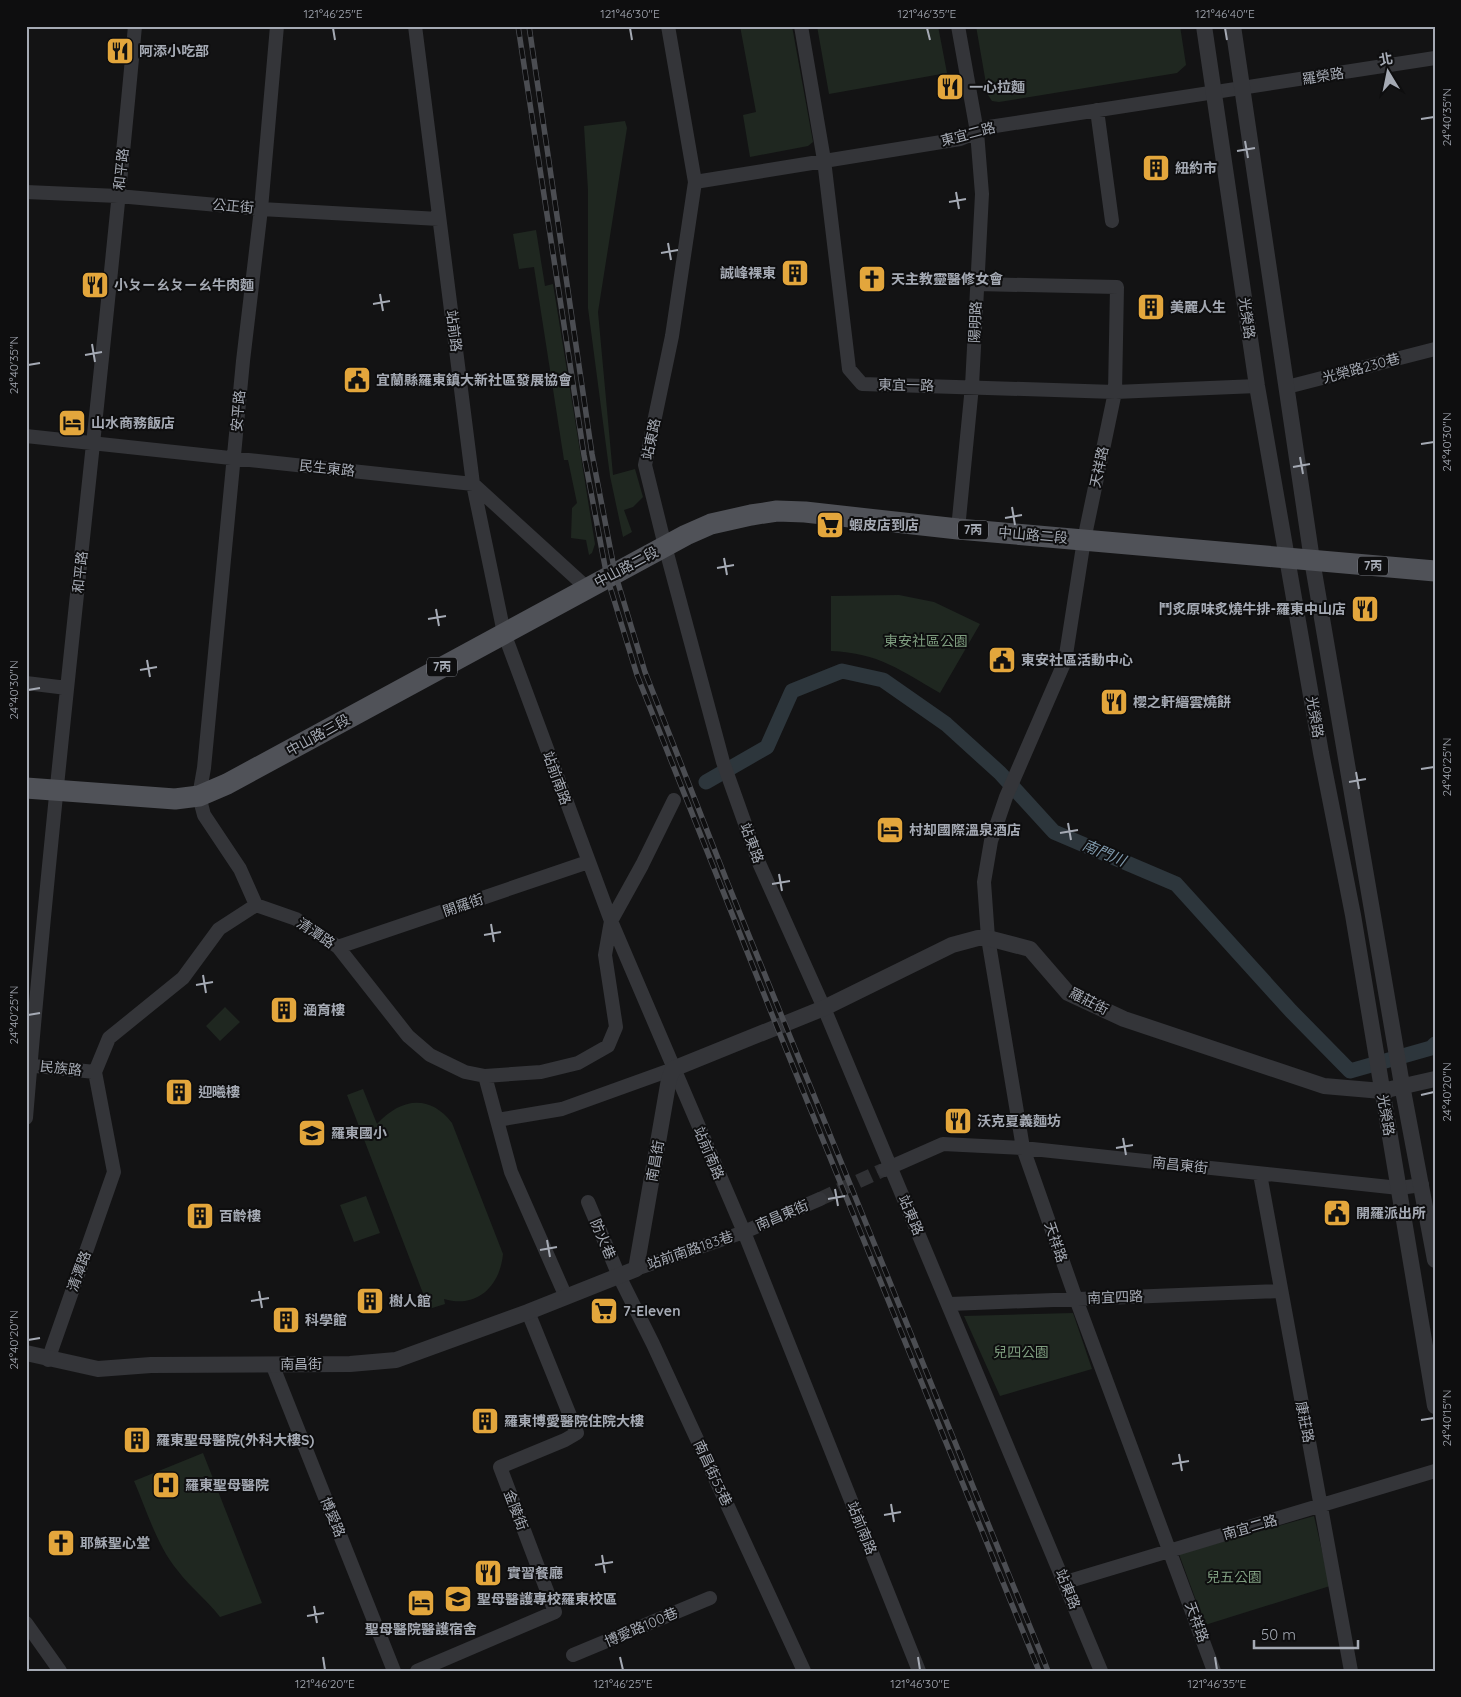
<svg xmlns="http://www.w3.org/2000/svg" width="1461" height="1697" font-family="Quicksand,'Noto Sans TC',sans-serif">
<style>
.green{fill:#1f2720}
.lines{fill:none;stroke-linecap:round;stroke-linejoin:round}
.canal{stroke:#2d363c;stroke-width:15}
.minor-tunnel{stroke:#303134;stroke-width:14;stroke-dasharray:14 7;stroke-linecap:butt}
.minor{stroke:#343539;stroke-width:14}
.tertiary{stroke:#343539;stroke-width:16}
.primary{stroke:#505258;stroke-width:21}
.rail-casing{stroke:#4b4d52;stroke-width:5.5}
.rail{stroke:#0e0e0f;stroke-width:4;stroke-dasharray:11;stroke-linecap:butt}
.ticks{fill:none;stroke:#a5aab4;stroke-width:2}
.labels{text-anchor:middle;stroke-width:4;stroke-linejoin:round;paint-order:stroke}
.shield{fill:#0e0e0f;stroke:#787b82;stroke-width:1}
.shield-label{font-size:12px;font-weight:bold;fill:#a5aab4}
.poi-label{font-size:14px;font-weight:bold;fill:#a5aab4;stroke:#0e0e0f;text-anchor:start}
.street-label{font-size:14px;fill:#a5aab4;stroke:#0e0e0f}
.park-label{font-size:14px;fill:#7e9d7f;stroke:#0e0e0f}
.water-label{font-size:15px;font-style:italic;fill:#7f99ac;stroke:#0e0e0f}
.neatline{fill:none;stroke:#a5aab4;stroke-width:2}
.ticks-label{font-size:12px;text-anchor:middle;fill:#a5aab4}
</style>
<rect width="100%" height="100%" fill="#131314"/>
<path class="green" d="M740,26H792L813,142L808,146L750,157L743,115L756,112Z
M817,26H938L947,73L829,94Z
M976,26H1180L1186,65L1177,73L999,102L992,101L988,95Z
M625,121L627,128L598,312L613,475L635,469L643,497L633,507L624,510L632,532L623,537L610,476L588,308V190L584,126Z
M536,230L545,286L553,284L595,544L592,553L589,555L586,540L571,538L572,508L577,503L568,460H564L534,267L519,269L513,234Z
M899,595L934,602L980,624L940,693C900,670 879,653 831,651V596Z
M225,1007L240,1022L220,1041L206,1026Z
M363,1089L377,1124C400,1099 429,1093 452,1123L503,1254C500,1286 477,1309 444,1299L445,1304L429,1309L347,1095Z
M366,1196L380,1233L354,1242L340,1205Z
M1073,1313L1092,1369L1000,1396L964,1316Z
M203,1453L262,1603L220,1617C207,1600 191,1588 178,1571C157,1546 147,1511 134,1481Z
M1314,1516L1330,1586L1205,1625L1179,1554Z"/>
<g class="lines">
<path class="canal" d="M706,782L767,747L792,691L842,671L883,680L946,724L1000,773L1054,832L1176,884L1291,1011L1350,1071L1431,1048L1435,1044"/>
<path class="minor-tunnel" d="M820,1199L883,1170"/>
<path class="minor" d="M415,26L473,484L504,633L611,921L744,1232L919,1671
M668,26L695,182L672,336L645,465L665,546L723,762L759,863L824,1008L1101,1671
M801,26L824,160L849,369L862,384L1115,392L1257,386
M1097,110L1112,221
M695,182L960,139L989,127L1435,58
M26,192L118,196L261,209L439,219
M977,284L1117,287L1115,392L1084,540L1065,661L1006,797L991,841L984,882L988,938L1023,1148L1076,1299L1214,1671
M1287,387L1435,349
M26,436L473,484L587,588
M958,529L972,386L982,194L977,132L958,26
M26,683L67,688
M256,905L240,869L204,815L199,796L204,768L243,361L261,209L277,26
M256,905L296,919L338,947L408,1036L430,1055L465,1072L485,1076L541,1072L578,1063L608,1046L616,1027L605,955L611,921L642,865L674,800
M338,947L588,862
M26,1065L95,1072
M485,1076L511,1172L566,1297
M26,1118C56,754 102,390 135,26
M497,1120L562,1109L673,1069
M884,1170L943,1144L1023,1148L1399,1188L1422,1185
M1260,1174L1351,1671
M588,1202L619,1276L653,1344L804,1671
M636,1269L744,1232L820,1199
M950,1304L1280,1291
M48,1360L114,1172L95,1072L109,1038L183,978L219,929L256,905
M272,1364L394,1671
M1066,1582L1435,1471
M26,1623L60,1671
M573,1655L710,1598
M417,1671L555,1612L500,1467L565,1440L577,1433L528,1312"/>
<path class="tertiary" d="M1204,26L1257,386L1321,753L1353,915L1435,1406
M1233,26L1312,560L1402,1085L1435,1260
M26,1353L98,1369L151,1365L350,1364L396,1360L528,1312L636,1269L669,1079L673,1069L824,1008L952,945L978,938H988L1030,949L1068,993L1124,1019L1324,1086L1382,1091L1435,1079"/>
<path class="primary" d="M26,788L175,799L199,796L227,784L686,535L711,524L751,515L777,511L805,512L958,529L1435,571"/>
<g class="rail-casing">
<path id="rail" d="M518,26L584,455L607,577L637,675L777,1027L1039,1671
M529,26L592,454L615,573L645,672L728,884L1048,1671"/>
</g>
<use href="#rail" class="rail"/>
</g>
<path class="ticks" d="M333,28L335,40M630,28L632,40M927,28L930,40M1225,28L1227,40M1421,119L1434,117M1245,141L1248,158M1237,151L1255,148M956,192L959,209M949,202L966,199M668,243L671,260M661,253L678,250M380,294L383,311M373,304L390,301M92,344L95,362M85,355L102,352M28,365L40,363M1421,444L1434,442M1300,457L1303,474M1293,467L1310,464M1012,507L1015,525M1005,518L1022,515M724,558L727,575M717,568L734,565M436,609L439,626M428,619L446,616M147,660L150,677M140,670L157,667M28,690L40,688M1421,769L1434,767M1356,772L1359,789M1349,782L1366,779M1068,823L1071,840M1060,833L1078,830M779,874L782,891M772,884L790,881M491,924L494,942M484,935L501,932M203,975L206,993M196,985L213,982M28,1015L40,1013M1421,1095L1434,1092M1123,1138L1126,1155M1116,1148L1133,1145M835,1189L838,1206M828,1199L845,1196M547,1240L550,1257M540,1250L557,1247M259,1291L262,1308M251,1301L269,1298M28,1340L40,1338M1421,1420L1434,1418M1179,1454L1182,1471M1172,1464L1189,1461M891,1504L894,1522M884,1515L901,1512M602,1555L605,1573M595,1565L613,1562M314,1606L317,1623M307,1616L324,1613M323,1657L325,1670M620,1657L623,1670M918,1657L920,1670M1215,1657L1217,1670"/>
<defs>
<g id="restaurant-square" transform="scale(1.4375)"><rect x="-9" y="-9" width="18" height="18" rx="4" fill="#e3a63c" stroke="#0e0e0f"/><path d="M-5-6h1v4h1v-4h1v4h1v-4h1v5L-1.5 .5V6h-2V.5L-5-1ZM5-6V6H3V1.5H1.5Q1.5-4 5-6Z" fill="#111"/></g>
<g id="building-square" transform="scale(1.4375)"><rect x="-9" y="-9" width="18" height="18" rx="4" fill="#e3a63c" stroke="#0e0e0f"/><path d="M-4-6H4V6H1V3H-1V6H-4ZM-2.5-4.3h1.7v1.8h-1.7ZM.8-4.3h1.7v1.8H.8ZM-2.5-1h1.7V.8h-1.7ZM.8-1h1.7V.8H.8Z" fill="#111"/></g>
<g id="church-square" transform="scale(1.4375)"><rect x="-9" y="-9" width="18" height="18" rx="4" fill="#e3a63c" stroke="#0e0e0f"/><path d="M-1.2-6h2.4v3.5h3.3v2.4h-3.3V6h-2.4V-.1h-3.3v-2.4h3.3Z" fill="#111"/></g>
<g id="civic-square" transform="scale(1.4375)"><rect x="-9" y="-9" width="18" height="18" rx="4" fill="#e3a63c" stroke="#0e0e0f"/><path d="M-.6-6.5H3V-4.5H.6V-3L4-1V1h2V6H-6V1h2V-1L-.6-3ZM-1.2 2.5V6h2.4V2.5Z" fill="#111"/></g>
<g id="hotel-square" transform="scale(1.4375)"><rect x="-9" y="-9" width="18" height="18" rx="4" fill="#e3a63c" stroke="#0e0e0f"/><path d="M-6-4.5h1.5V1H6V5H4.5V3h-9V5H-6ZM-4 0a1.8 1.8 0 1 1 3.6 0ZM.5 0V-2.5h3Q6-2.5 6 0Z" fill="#111"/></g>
<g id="supermarket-square" transform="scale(1.4375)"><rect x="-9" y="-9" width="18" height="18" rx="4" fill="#e3a63c" stroke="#0e0e0f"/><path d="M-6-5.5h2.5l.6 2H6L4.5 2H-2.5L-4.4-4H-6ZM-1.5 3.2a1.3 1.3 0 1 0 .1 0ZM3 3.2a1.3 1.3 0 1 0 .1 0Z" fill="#111"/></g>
<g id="school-square" transform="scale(1.4375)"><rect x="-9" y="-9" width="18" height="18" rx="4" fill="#e3a63c" stroke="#0e0e0f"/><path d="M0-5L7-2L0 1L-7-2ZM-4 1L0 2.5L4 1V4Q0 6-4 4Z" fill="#111"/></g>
<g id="hospital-square" transform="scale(1.4375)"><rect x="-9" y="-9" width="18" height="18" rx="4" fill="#e3a63c" stroke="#0e0e0f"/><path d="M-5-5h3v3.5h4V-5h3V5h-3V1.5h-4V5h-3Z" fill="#111"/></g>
<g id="university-square" transform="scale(1.4375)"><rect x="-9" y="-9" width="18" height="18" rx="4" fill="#e3a63c" stroke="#0e0e0f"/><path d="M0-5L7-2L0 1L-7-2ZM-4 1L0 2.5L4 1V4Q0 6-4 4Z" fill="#111"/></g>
</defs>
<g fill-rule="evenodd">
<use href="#restaurant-square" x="120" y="51"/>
<use href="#restaurant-square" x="950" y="87"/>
<use href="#building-square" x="1156" y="168"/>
<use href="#building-square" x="795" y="273"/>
<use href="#church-square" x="872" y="279"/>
<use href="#restaurant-square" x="95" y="285"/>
<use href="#building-square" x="1151" y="307"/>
<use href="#civic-square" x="357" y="380"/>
<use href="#hotel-square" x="72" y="423"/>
<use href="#supermarket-square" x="830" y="525"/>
<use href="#restaurant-square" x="1365" y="609"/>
<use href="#civic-square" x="1002" y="660"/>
<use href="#restaurant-square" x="1114" y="702"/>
<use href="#hotel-square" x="890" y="830"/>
<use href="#building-square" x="284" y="1010"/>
<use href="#building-square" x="179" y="1092"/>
<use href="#restaurant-square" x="958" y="1121"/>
<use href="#school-square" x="312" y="1133"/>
<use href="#civic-square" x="1337" y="1213"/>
<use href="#building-square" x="200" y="1216"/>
<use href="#building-square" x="370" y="1301"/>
<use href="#supermarket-square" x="604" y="1311"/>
<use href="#building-square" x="286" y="1320"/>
<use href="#building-square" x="485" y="1421"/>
<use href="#building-square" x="137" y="1440"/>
<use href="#hospital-square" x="166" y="1485"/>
<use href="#church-square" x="61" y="1543"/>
<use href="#restaurant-square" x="488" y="1573"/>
<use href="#university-square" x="458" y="1599"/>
<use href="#hotel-square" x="421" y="1603"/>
</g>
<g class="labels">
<g class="shield">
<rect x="958" y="520.5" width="30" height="19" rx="4"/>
<rect x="1358" y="556.5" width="30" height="19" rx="4"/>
<rect x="427" y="657.5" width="30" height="19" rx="4"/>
</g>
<g class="shield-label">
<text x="973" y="534">7丙</text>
<text x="1373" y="570">7丙</text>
<text x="442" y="671">7丙</text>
</g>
<g class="poi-label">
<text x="139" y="56">阿添小吃部</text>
<text x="969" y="92">一心拉麵</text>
<text x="1175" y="173">紐約市</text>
<text x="776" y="278" text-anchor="end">誠峰裸東</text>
<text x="891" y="284">天主教靈醫修女會</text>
<text x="114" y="290">小ㄆㄧㄠㄆㄧㄠ牛肉麵</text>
<text x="1170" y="312">美麗人生</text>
<text x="376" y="385">宜蘭縣羅東鎮大新社區發展協會</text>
<text x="91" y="428">山水商務飯店</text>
<text x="849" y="530">蝦皮店到店</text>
<text x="1346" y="614" text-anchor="end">鬥炙原味炙燒牛排-羅東中山店</text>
<text x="1021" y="665">東安社區活動中心</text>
<text x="1133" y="707">櫻之軒縉雲燒餅</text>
<text x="909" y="835">村却國際溫泉酒店</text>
<text x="303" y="1015">涵育樓</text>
<text x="198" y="1097">迎曦樓</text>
<text x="977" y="1126">沃克夏義麵坊</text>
<text x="331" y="1138">羅東國小</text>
<text x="1356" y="1218">開羅派出所</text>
<text x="219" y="1221">百齡樓</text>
<text x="389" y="1306">樹人館</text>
<text x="623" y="1316">7-Eleven</text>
<text x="305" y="1325">科學館</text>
<text x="504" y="1426">羅東博愛醫院住院大樓</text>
<text x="156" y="1445">羅東聖母醫院(外科大樓S)</text>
<text x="185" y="1490">羅東聖母醫院</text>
<text x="80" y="1548">耶穌聖心堂</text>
<text x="507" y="1578">實習餐廳</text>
<text x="477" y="1604">聖母醫護專校羅東校區</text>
<text x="421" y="1634" text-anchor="middle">聖母醫院醫護宿舍</text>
</g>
<g class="street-label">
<text transform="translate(1323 76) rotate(-9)" y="5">羅榮路</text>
<text transform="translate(968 134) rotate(-15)" y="5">東宜二路</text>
<text transform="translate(121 169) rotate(-84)" y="5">和平路</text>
<text transform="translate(233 206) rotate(5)" y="5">公正街</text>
<text transform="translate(1247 318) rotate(82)" y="5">光榮路</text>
<text transform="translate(975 322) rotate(-87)" y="5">陽明路</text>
<text transform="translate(454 331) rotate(83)" y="5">站前路</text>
<text transform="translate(1361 368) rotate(-15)" y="5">光榮路230巷</text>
<text transform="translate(906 385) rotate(1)" y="5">東宜一路</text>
<text transform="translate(238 411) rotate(-85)" y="5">安平路</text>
<text transform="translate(651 439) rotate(-78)" y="5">站東路</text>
<text transform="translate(1099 467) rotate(-78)" y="5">天祥路</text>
<text transform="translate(327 468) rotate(6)" y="5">民生東路</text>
<text transform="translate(1033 535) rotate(5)" y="5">中山路二段</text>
<text transform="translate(626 567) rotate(-28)" y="5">中山路二段</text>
<text transform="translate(80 572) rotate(-84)" y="5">和平路</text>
<text transform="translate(1315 717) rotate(80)" y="5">光榮路</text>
<text transform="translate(318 735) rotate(-29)" y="5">中山路三段</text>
<text transform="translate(557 778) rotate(70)" y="5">站前南路</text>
<text transform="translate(752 843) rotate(70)" y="5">站東路</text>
<text transform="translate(463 905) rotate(-19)" y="5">開羅街</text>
<text transform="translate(316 933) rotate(34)" y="5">清潭路</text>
<text transform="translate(1089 1001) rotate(27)" y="5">羅莊街</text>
<text transform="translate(61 1068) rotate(6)" y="5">民族路</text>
<text transform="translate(1386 1115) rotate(80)" y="5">光榮路</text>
<text transform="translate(709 1153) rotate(67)" y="5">站前南路</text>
<text transform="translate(655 1161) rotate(-80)" y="5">南昌街</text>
<text transform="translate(1180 1165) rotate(6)" y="5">南昌東街</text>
<text transform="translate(782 1215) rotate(-23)" y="5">南昌東街</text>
<text transform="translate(911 1215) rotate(67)" y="5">站東路</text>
<text transform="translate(603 1239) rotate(67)" y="5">防火巷</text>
<text transform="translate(1056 1242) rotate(71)" y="5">天祥路</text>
<text transform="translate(690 1250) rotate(-19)" y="5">站前南路183巷</text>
<text transform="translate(79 1271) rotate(-70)" y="5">清潭路</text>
<text transform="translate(1115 1297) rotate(-2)" y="5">南宜四路</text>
<text x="301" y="1369">南昌街</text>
<text transform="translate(1305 1422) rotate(79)" y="5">康莊路</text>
<text transform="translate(713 1473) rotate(65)" y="5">南昌街53巷</text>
<text transform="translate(516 1510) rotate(69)" y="5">金陵街</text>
<text transform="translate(333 1517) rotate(68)" y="5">博愛路</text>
<text transform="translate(1250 1527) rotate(-16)" y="5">南宜二路</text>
<text transform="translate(862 1528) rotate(68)" y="5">站前南路</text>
<text transform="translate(1068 1589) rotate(68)" y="5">站東路</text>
<text transform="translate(1197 1622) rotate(70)" y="5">天祥路</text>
<text transform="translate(641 1627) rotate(-23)" y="5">博愛路100巷</text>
</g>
<g class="park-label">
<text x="926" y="646">東安社區公園</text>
<text x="1021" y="1357">兒四公園</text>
<text x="1234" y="1582">兒五公園</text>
</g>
<g class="water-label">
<text transform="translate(1104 853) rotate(23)" y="5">南門川</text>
</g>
</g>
<rect width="1461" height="1697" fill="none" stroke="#0e0e0f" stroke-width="55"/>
<g transform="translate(1388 72) rotate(350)" stroke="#0e0e0f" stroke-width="4" paint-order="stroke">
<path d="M0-4L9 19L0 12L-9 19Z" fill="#a5aab4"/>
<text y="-8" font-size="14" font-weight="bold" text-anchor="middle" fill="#a5aab4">北</text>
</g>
<path d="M1254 1640v8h104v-8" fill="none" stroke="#a5aab4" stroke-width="2.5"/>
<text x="1261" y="1640" font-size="15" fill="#a5aab4" stroke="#0e0e0f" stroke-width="4" paint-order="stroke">50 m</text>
<rect x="28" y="28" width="1406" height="1642" class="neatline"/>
<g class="ticks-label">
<text x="333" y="18">121°46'25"E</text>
<text x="630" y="18">121°46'30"E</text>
<text x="927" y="18">121°46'35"E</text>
<text x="1225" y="18">121°46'40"E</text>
<text transform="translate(1447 117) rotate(-90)" y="4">24°40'35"N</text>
<text transform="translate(14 365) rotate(-90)" y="4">24°40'35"N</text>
<text transform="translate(1447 442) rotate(-90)" y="4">24°40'30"N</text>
<text transform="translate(14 690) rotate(-90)" y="4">24°40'30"N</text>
<text transform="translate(1447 767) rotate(-90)" y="4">24°40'25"N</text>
<text transform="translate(14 1015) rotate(-90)" y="4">24°40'25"N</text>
<text transform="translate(1447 1092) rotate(-90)" y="4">24°40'20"N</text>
<text transform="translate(14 1340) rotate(-90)" y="4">24°40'20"N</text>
<text transform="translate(1447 1418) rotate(-90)" y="4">24°40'15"N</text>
<text x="325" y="1688">121°46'20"E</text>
<text x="623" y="1688">121°46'25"E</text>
<text x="920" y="1688">121°46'30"E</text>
<text x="1217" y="1688">121°46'35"E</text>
</g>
</svg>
